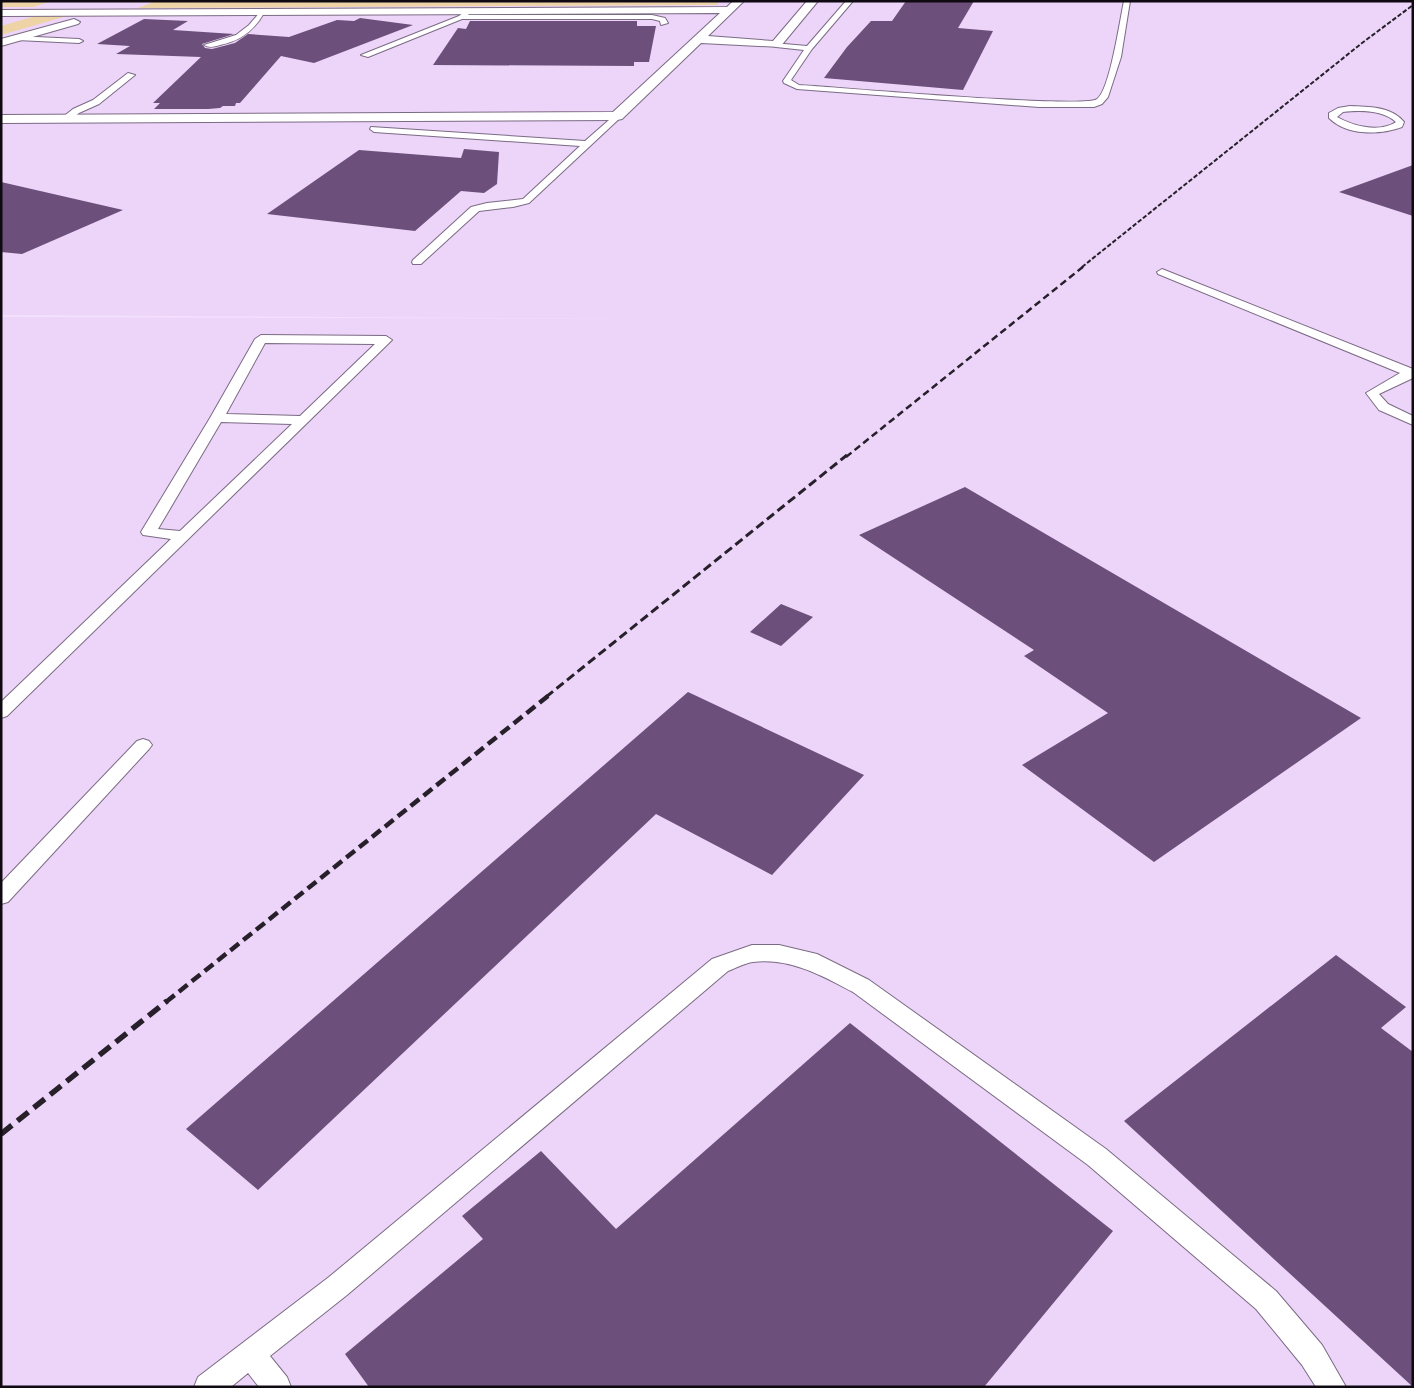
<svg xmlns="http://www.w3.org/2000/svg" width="1414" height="1388" font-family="Commissioner,sans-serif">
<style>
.built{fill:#ecd5f8}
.green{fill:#edd3a6}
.building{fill:#6c4f7b}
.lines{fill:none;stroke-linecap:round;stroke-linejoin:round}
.lane-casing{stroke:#7b6b84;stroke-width:2}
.street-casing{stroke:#7b6b84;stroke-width:2}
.lane{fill:#fff;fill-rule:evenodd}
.street{fill:#fff;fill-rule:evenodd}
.rail-far4{stroke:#27202b;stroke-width:2;stroke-dasharray:4.5 2;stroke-linecap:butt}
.rail-far3{stroke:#27202b;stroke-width:2.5;stroke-dasharray:7 4;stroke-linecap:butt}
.rail-far2{stroke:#27202b;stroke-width:3;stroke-dasharray:9 4.5;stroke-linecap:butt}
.rail-far1{stroke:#27202b;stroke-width:4.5;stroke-dasharray:11 5.5;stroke-linecap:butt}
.rail{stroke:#27202b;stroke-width:5.5;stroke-dasharray:14 7;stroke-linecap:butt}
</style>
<rect width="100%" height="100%" fill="#f4e1fe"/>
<path class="built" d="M1,1H1413V1387H1V317L681,319L1,315Z"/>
<path class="green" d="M1,1H51L34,7H1Z
M156,1H718V5L138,8Z
M39,15L67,16L1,35V26Z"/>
<path class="building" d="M906,1H974L958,28L993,31L963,90L824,78L847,47L871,21H892Z
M360,18L413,25L314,63L281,56L240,103H236L235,106H223L220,108L208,109H154L160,103H153L201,57L116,54L130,46L97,44L144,19L188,21L173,30L234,34L202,44L205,48L212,49L235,43L248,34L289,37L337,20L354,21Z
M470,21H637V26H656L649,62H634V66L433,65L458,28L466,29Z
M464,149L499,152L497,184L484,193L461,191L415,231L267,214L359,150L461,158Z
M1413,165V216L1339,192Z
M1,182L123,210L22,254L1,252Z
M965,487L1361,718L1154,862L1022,765L1108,713L1024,656L1034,650L859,535Z
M781,604L813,617L781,646L750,632Z
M688,692L864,775L772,875L656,814L258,1190L186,1129Z
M1336,955L1406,1007L1381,1028L1413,1052V1387L1124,1121Z
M850,1023L1113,1231L984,1387H369L345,1354L483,1239L462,1216L541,1151L616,1229Z"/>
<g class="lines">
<g class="lane-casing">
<path id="lane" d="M846,1H853L812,49L791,80L799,85C835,87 1084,109 1097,99C1110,90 1120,19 1124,1H1130L1121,57L1108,97L1102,104L1094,107H1039L797,89L784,83L783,81L804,50L776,47L772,45L773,43L807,46Z
M467,10L470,12L468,15H652L665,18L668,23L661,25L660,21L652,19H462L368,57L361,55L459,16Z
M261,11L264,13C254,31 240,41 220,45C214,47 209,48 204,45L236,35L249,25Z
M14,36L79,39L83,41L79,43L17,40H14Z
M128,73L135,75L99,104L79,113L69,121H63V117L73,109L93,100Z
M1350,106C1369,107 1391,106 1404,122L1402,127C1380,135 1347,136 1329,118V113L1338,108ZM1343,112C1360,110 1383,110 1396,122C1379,133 1353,126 1337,117Z
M617,113L620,114V118L529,203L513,207L479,211L421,264H413L412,262L413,260L471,207L487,203L523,199L580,146L374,132L370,129L371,127L585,141Z
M1162,269L1413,369V378L1379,394L1388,404L1413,416V425L1379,410L1366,393L1400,373L1158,274L1157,272Z
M261,335L386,336L392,340L7,716L1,718V702L171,539L143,535L141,532L210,418L255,339ZM265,343L375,344L300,416L226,414ZM221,422L292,424L180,531L158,529Z
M143,739L149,741L152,745L149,749L8,902L1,904V883L137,741Z
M752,945H779L817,954L869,980L1106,1149L1276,1291L1322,1345L1346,1387H1316L1302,1365L1256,1309L1088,1165L853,992C823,976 789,957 753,962C745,963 736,968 728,971L347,1295L270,1356L287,1377L291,1387H259L248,1373L231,1387H194L198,1377L329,1277L712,959Z"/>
</g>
<g class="street-casing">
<path id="street" d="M733,1H744L708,36L773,41L807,1H818L780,47L701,43L622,119L617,120L1,123V115L613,112L720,13L1,16V10L727,7Z
M74,19L80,22L78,24L1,46V39Z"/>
</g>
<use href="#lane" class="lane"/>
<use href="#street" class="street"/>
<path class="rail-far4" d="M1082,267L1362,43L1413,5"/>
<path class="rail-far3" d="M846,457L1084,266"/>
<path class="rail-far2" d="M546,697L847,455"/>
<path class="rail-far1" d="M166,1002L548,696"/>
<path class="rail" d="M1,1134L167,1001"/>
</g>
<rect width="1414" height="1388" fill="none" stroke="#0f0912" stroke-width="5"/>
</svg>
